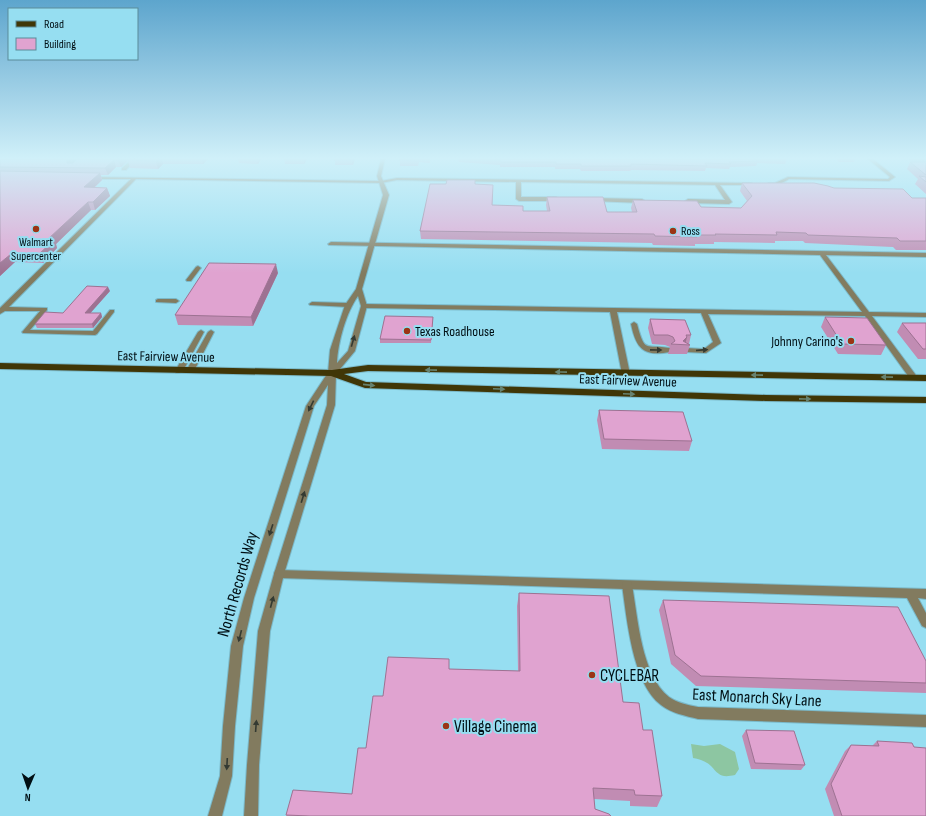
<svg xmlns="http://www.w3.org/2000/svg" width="926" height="816" font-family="'Sofia Sans Condensed',sans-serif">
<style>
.green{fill:#8dc6a2}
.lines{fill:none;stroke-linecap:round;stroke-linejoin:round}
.service-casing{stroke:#7bb9c9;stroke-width:2}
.minor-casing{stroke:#7bb9c9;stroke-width:2}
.tertiary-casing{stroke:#7bb9c9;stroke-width:2}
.primary-casing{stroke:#7bb9c9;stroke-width:2}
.service{fill:#827b5f;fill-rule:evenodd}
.minor{fill:#827b5f;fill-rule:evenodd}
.tertiary{fill:#827b5f;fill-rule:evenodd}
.primary{fill:#403607;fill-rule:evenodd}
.wall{fill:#c18cb3}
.shaded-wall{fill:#9d7292}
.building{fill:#e0a3d0;stroke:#9d7292}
.oneway{fill:#343a32}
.oneway2{fill:#678270}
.poi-dot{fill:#9b3415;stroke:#96def1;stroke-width:1.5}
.labels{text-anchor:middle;stroke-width:4;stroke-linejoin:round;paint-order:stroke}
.far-poi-label{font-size:12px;fill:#000f14;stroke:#96def1;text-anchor:start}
.poi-label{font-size:14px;fill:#000f14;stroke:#96def1;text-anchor:start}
.street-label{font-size:14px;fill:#000f14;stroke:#96def1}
.near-street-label{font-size:17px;fill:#000f14;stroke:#96def1}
.near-poi-label{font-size:17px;fill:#000f14;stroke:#96def1;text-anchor:start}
</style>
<rect width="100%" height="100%" fill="#96def1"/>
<path class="green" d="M691,744L704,746L720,744L735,752L739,769L735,775C721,778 719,775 711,766C706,761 699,759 693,758Z"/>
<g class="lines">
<g class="service-casing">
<path id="service" d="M132,159H137L126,170H122V168Z
M868,159H873L895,177L889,181L789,179C782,183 774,188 767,184L769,183H775L788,177L888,179L890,177Z
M89,177L381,181L397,178L751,183L753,184L751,185H720L732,202L729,204L688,203L685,201L688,199L725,200L715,185L521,182V197H556L559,199L556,201H519L516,199V182L397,180L381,183L136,179L9,307L47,308V310L30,330L93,331L110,310H114V312L97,334L95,335L23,333L22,332L23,331L40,311H5L0,314V308L131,179H91L89,178Z
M594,198L642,199L645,201L642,203L592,201L591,200Z
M331,242L926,253V257L826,255L869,312L926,313V317L872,316L918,378L917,380H911L865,316L708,314L721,343L706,353L686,352L682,350L686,348L704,349L713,342L701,313L617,312L630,374L626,376L622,374L610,312L364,308L361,306L364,304L862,312L820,255L329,245L328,244Z
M198,266L201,268L200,269L191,281H187L186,280L196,267Z
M158,299H176L179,301L176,303L156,302V300Z
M312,302L348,303L351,305L348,307L310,305L309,304Z
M634,322L637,324C645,354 645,344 670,348L671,350L670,352C643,357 636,348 631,324Z
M201,330L204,332L183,371L179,373H176L175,371L198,332Z
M211,330L214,332L194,371L190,373H187L186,371L208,332Z
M279,570L926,589V599L918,598L926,613V628L922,626L907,598L279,578L275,577L274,574L275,571Z"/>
</g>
<g class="minor-casing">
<path id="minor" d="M381,159H385L381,176L389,195L362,289L367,306L355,351L335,375H332L328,373L330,350L345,305L356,289L383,195L377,176ZM358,296L361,306L348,351L337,363C338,342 346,313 358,296Z
M627,581L631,582L632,585C638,618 641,675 669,697C677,703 688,705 698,707L926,715V727L698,719C686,716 671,713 661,705C632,683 627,619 622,585L623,582Z"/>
</g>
<g class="tertiary-casing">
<path id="tertiary" d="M329,371H335L336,373L335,405L284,574L270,631L259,765L258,816H244L247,765L258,631L274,574L327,405L328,385L314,406L254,598L243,646L235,726L232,776L222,816H208L220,776L223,726L231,646L244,598L306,406Z"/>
</g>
<g class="primary-casing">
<path id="primary" d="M0,363L332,370L368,365L926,375V381L368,371L344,374L366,382L766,395L926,397V403L766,401L365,388L331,376L0,369Z"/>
</g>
<use href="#service" class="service"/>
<use href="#minor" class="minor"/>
<use href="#tertiary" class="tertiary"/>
<use href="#primary" class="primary"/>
</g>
<path class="wall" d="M0,159H208L203,164H163L158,169L130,168L128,161L121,167H116L108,175H101L102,180L95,187L107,188L110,196L95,210H91L56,244L57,248L43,263L15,262L0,276Z
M238,159H261L258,164L239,163Z
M284,159H307L304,164H285Z
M335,159H355L353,165H335Z
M400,159H430V163L419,162L418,166H400Z
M458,159H787L785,164L757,163L756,166L730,167L729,169L706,168L705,171L631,170L630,171H581L580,169H555V167H500V165L459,162Z
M836,159H855L854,162H839Z
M909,159H926V194L915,184L918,179L907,169L910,162H912Z
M742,183L834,188L912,198H926V250H896L893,247L805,243L803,241H775V243L714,242V244H695V246L653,245L652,243L421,239L420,231L446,184L493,185L492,205L523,211H547L546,205L547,197L607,212H632L631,208L633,200L701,207L741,208L747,201L740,191Z
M278,273L253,326L178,325L175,315Z
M110,291L90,313H101L102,317L93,328H37L35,324L63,313Z
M433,317L431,343H380V339Z
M825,317L886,345L881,355L838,354L821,327Z
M650,319L691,335L689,344L690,345L687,354H668L670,347L665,345L652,344L648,328Z
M902,323H926V359H918L897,332Z
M599,410L692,441L689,451L602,449L597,420Z
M519,593L623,702L643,730L662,796L657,807L630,806V801L594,799L595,809L611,816H287L286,815L352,794L383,696L449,669L518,671L517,606Z
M663,600L926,661V693L696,686L671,664L659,610Z
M746,730L805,765L801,770L751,769L742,736Z
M877,741L914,747L926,816H834L825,789L845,751L851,745L872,746Z"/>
<path class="shaded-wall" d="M67,159H78L70,166L67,163Z
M119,159H130L121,167L118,160Z
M159,159H162L163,164L158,169L156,161Z
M202,159H208L203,164Z
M257,159H261L258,164Z
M304,159H307L304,164Z
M353,159H355L353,165L352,160Z
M114,160L116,167L108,175L105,168Z
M100,173L102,180L87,194L84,187Z
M107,188L110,196L95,210L93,202Z
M88,202L91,210L56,244L57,248L43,263L39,254L48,239Z
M11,254L15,262L0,276V263Z
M276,264L278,273L253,326L251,317Z
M108,287L110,291L87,317L85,313Z
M101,313L102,317L93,328L92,324Z
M687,337L685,345L683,341Z"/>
<path class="building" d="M0,159H67V163H73L77,159H119L118,160H114L105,168L0,167Z
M129,159H159L156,161L128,160Z
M335,159H353L352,160H334Z
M400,159H418V161L399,160Z
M494,159H755L757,161L729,162L731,164L705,163L707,166L631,164V166H581V164H556V162H501V160Z
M922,159H926V175L910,162H925Z
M0,171L100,173L84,187L107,188L93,202H88L48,239L54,240L39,254H11L0,263Z
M919,176L926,177V182Z
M447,180H475V184L493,185L492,205L523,206V211H550L547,197H603L607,212H637L633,200L697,201L701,207L741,208L752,196L742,183H814L828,186L834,188L903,189L912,198H926V241H900L897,238L808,235L806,233L776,232L777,235L715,234L716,235H696L697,237L655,236L654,234L420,231L430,184H446Z
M209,263L276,264L251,317L175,315Z
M87,286L108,287L85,313H101L92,324H35L45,312L63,313Z
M385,316L433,317L431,340L380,339Z
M825,317L867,318L886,345L842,344Z
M650,319L685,320L691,335H686L687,337L683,341L690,345L671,344L675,341L673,337L668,335H654Z
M902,323H926V349H923Z
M599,410L683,412L692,441L604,439Z
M519,593L609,596L623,702L639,703L643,730H652L662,796L635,795L634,790L593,788L595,809L609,814L611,816H310L286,815L293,790L352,794L358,748H366L373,696H383L388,657L449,659V669L520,671Z
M663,600L898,607L926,661V683L701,676L675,655Z
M746,730L794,731L805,765L755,763Z
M877,741L912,743L914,747L926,748V816H842L831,784L851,745L879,746Z"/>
<defs><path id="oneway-solid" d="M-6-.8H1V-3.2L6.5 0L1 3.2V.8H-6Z"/></defs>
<g class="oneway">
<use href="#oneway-solid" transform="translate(353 341) rotate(-74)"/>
<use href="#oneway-solid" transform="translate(656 350) rotate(1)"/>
<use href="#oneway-solid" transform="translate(702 350) rotate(-5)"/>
<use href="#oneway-solid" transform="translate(311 406) rotate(116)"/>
<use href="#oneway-solid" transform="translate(303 497) rotate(-73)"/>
<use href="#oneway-solid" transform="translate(271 530) rotate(108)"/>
<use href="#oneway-solid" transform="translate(272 602) rotate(-75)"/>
<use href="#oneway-solid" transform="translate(240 636) rotate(104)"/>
<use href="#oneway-solid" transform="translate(256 726) rotate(-86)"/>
<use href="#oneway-solid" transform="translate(227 764) rotate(93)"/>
</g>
<g class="oneway2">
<use href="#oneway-solid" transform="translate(431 370) rotate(-179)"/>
<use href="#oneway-solid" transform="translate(561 372) rotate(-179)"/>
<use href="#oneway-solid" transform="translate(757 375) rotate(-179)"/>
<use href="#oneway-solid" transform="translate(887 377) rotate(-179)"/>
<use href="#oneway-solid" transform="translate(369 385) rotate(6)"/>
<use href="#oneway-solid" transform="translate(499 389) rotate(2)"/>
<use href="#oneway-solid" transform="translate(629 394) rotate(2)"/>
<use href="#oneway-solid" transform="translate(805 399) rotate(1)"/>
</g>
<linearGradient id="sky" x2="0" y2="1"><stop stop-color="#5da5cd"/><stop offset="0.58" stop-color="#d0f0f9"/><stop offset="1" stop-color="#d0f0f9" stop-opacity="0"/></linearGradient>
<rect width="926" height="273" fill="url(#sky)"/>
<g class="poi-dot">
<circle cx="36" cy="229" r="4"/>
<circle cx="673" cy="231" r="4"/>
<circle cx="407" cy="331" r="4"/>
<circle cx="851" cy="341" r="4"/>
<circle cx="592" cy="675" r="4"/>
<circle cx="446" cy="726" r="4"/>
</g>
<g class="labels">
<g class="far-poi-label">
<text x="681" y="235">Ross</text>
<text x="36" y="246" text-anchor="middle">Walmart<tspan x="36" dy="14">Supercenter</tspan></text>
</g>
<g class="poi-label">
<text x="415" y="336">Texas Roadhouse</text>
<text x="843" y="346" text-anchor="end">Johnny Carino's</text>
</g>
<g class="street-label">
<text transform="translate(166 356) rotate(1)" y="5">East Fairview Avenue</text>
<text transform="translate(628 380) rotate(2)" y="5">East Fairview Avenue</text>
</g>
<g class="near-street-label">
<text transform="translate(237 584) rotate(-74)" y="6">North Records Way</text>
<text transform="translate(757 697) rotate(3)" y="6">East Monarch Sky Lane</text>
</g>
<g class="near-poi-label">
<text x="600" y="681">CYCLEBAR</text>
<text x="454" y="732">Village Cinema</text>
</g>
</g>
<rect x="8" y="8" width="130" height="52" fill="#96def1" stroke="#5a8b99"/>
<rect x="16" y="21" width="20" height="6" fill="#403607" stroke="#5a8b99"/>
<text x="44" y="28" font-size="12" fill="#000f14">Road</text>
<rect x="16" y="38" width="20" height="12" fill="#e0a3d0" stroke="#5a8b99"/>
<text x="44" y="48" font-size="12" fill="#000f14">Building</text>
<g transform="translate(28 788) rotate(182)" stroke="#96def1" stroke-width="3" paint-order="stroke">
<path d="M0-3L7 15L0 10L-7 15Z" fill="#000f14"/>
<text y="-6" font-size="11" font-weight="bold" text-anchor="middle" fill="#000f14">N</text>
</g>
</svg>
